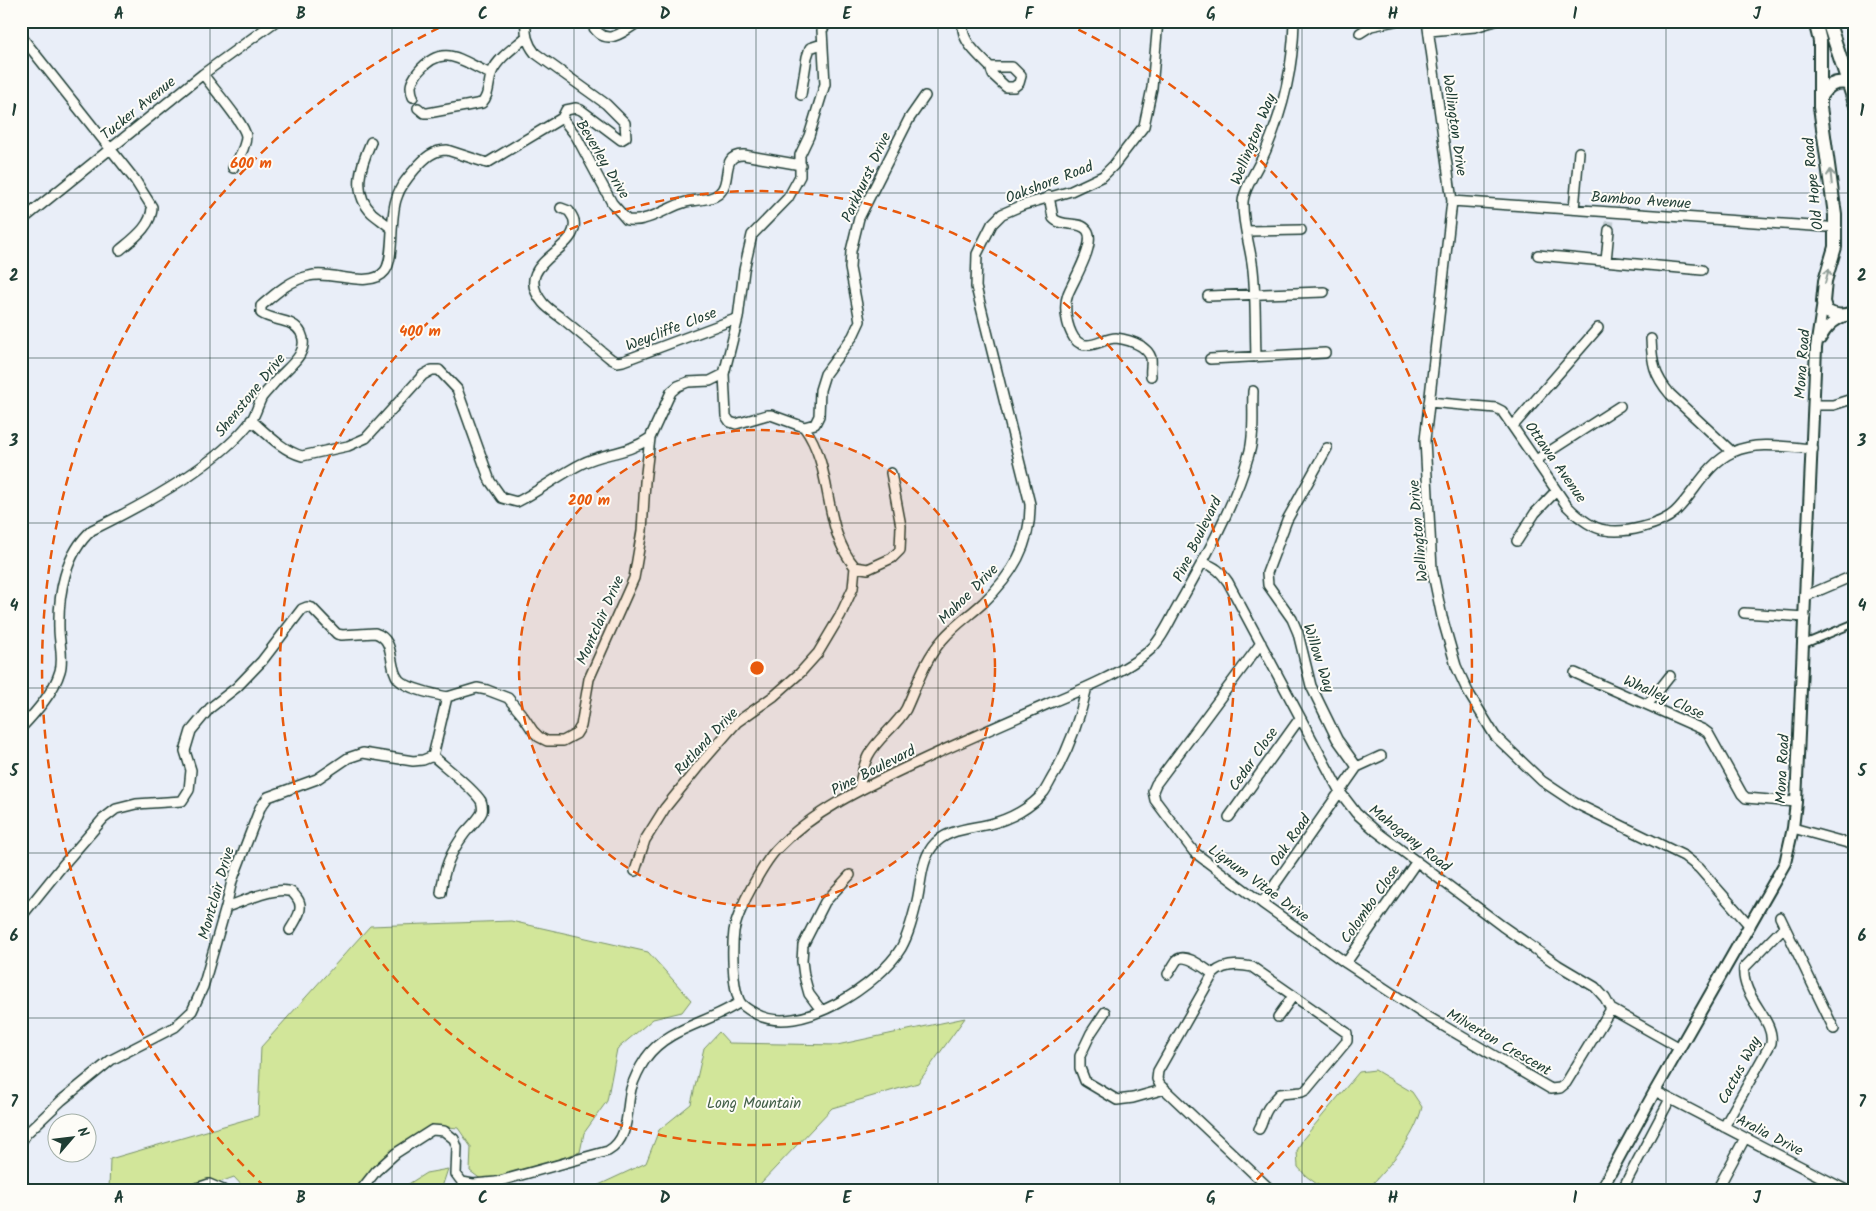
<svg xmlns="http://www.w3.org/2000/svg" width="1876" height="1211" font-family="Kalam,sans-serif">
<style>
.green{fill:#d2e69a;stroke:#789267}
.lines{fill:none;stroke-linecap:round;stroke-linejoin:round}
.minor-tunnel{stroke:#c1cbd1;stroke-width:9;stroke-dasharray:9 4.5;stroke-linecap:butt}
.pedestrian-casing{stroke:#1f3d34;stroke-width:10}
.minor-casing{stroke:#1f3d34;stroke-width:12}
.tertiary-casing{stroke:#1f3d34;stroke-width:14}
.primary-casing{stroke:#1f3d34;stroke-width:16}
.pedestrian{stroke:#fdfcf7;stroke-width:6}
.minor{stroke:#fdfcf7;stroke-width:9}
.tertiary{stroke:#fdfcf7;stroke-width:10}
.primary{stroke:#fdfcf7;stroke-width:12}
.oneway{stroke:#8e9c96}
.grid{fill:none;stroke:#1f3d34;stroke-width:1;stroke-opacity:0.55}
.ring{fill:none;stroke:#e8590c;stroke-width:2.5;stroke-dasharray:9 6}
.labels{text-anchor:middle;stroke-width:4;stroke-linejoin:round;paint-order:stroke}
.street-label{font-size:15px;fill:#1f3d34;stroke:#fdfcf7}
.park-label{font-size:15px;fill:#435f48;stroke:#fdfcf7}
.centre{fill:#e8590c;stroke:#fdfcf7;stroke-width:2.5}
.ring-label{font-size:15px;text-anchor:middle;font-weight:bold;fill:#e8590c;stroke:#fdfcf7;stroke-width:4;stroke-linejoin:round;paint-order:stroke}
.neatline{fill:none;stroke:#1f3d34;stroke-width:2}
.grid-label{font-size:16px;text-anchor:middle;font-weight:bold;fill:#1f3d34}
</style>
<rect width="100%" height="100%" fill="#e9eef8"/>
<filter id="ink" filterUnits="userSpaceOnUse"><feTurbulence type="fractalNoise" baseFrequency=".02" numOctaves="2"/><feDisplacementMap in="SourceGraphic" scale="10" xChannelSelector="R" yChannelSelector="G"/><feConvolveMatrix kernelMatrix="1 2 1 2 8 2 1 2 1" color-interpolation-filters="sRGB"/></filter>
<g filter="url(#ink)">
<path class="green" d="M511,921L648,952L691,1000L682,1012L653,1019L617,1049L607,1101L584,1133L580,1152L501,1178L482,1180L470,1171L471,1147L458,1128L439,1126L374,1165L357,1190H246L234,1177L198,1190H109L110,1159L258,1116L261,1047L370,926Z
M965,1018L918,1083L832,1108L759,1185L757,1190H588L646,1163L659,1130L691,1104L704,1048L719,1032L729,1043L837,1045Z
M1375,1070L1412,1092L1422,1107C1414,1140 1389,1165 1367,1190H1325L1306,1176L1298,1167L1297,1151L1303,1139L1359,1072Z
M448,1169L441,1190H399L426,1173Z"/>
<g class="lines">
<path class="minor-tunnel" d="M1609,230L1610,220"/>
<g class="pedestrian-casing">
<path id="pedestrian" d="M1804,644L1855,623"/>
</g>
<g class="minor-casing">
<path id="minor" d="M526,21C525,34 527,43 535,53L606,104L625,123L626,137L621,140L581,110L576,108L566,110L562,118L576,136L612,203L627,220C633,220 637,221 643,219C658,216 671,206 686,202C697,199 715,201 722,190C731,178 721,154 744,155L801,165
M590,21C604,50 621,33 640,21
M963,21C960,41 977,53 990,67H1012L1021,76L1019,83L1014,87H1006L993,75L990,67
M1427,21L1452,201L1425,440L1432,569L1442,617L1456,666L1468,692L1495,736L1542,781L1575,803L1684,856L1699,868L1750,926
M1429,31L1475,27L1495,21
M1360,33L1371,26L1395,21
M21,36L135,180L152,207C152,226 133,239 120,250
M203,74C211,86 245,124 246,136C246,148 238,158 233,168
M801,95L807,57L810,48L822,44
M413,97C409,86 411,82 418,72C444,41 462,62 491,74
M418,108L424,113H428L482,103C490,94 488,82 492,72C498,58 515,47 526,37
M371,142C361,165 351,192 372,213C378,218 385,223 391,228
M1049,196L1053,218C1062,228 1079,220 1087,230C1097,243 1073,281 1068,294C1063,307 1067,327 1074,338C1086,354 1102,338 1116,338C1125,339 1134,342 1141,346C1146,350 1149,352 1151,358C1152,364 1150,370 1151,376
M1452,201L1827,227
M561,208L569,211C570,213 574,218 574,221C580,252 509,262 543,303C549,310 558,315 564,320C580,333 595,346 611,359L617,362L623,361L738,318
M1574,209L1579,152
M21,221L203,74L276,21
M1247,231L1301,230
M1538,255L1702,270
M1606,261L1609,230
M1208,296L1324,292
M1651,339C1652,363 1654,375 1670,394L1732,452
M1256,357C1255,328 1256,298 1253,270C1251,248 1242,224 1243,202C1244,187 1260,165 1266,150C1284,107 1293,68 1294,21
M1210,359L1325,353
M724,374L726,416L730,422L736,424L767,415H771L804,427L815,424L819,416L820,390L825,374L853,336L860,321L850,268L851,251L859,218L909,119L925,96
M1429,402L1496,408L1502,411L1567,506C1577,516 1591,528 1605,530C1624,534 1661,525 1675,512C1694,494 1707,463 1733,452C1757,441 1787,447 1813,449
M1814,405H1833L1855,398
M251,420C266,433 283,451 302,456L348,446L366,438L423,375L432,370H439L457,389L490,481L502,498L517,502C539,491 559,475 581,464C604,452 626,455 650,438
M1513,426L1598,328
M1327,448L1287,520L1267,573L1268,585L1292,619L1298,633L1311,686L1337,739L1357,767
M1536,460L1620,406
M1517,541L1535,513L1556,491
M1203,563C1215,566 1221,572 1228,582L1340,792L1356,813L1376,831L1502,926L1558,965L1595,987L1605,998L1611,1009
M855,567L868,569L892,558L900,550L901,526L891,473
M1806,596L1855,575
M1744,613L1805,617
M1261,643L1156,784L1153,791L1155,800L1194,852L1262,903L1346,963L1425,1015L1551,1089L1560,1088L1566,1083L1611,1009
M1575,673L1704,730L1708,733L1742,794L1746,798L1796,802
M1087,687C1080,718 1070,746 1055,773C1051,779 1048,786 1044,792C1031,808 1010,819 990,824C970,829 945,829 932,847C921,862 921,884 917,901C913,917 909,934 901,948C879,985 799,1038 756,1014C751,1011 743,1007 740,1002C732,987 732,947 734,931C736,919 741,910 746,898C754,883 764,863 776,850C815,809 869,785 920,761C963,741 1007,722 1050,703C1079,691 1127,671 1150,650C1162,639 1169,622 1177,608C1203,562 1235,505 1249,454C1255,435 1252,411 1253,391
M1648,704L1670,676
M21,728C36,712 54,692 60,671C64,658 59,642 59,629C58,594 65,554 92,530C141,506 218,465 251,421C256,414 258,404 262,397C266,392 271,387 275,382C286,368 311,354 301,333C293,318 274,322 261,313V306C275,294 290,280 309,276C331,270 370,290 385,271C395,258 389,216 397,197C400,186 409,176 416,168C425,158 433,150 447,150L487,163L562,118
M433,756C444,766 473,788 481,801C482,803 483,809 482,812C479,819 470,827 465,833C450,853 444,868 441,893
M859,789C861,778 863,766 868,756C877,738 896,727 906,709C917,685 925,659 943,639C955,625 970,615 983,603C1012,575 1031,545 1030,504L976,287L977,254L992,224L1002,214L1023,205L1071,191L1103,176L1114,165L1144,126L1152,88L1158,21
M1229,817L1300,718
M1793,828L1855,845
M635,871L645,840L665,808L703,761L737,722L774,696L800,673L818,653L840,616L853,588L855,567C821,527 835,469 804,427
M1262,903L1357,767L1381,756
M226,907C242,902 271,888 288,891C292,891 295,895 297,898C305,908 296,920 290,930
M21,917L63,865L103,819L116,809L136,804L182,801L189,790L191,770L185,751L191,731L210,708L237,687L262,661L302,609L307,607L312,608L337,634L342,635L375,633C397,640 387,666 399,680C408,689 434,694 447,697
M1780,917L1834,1029
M1346,963L1417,861
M1168,974C1171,970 1174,964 1177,960C1186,952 1205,969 1213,974
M1611,1009L1680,1048
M821,1010L809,994L804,976L802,961L803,945L825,902L850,875
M1105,1012L1091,1033L1080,1056V1068L1085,1081L1117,1100L1133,1098L1165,1089
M1278,1017L1293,996
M1655,1091L1846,1190
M1724,1127L1771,1043C1775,1019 1741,998 1744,968L1784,927
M1259,1129C1263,1123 1263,1116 1267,1110C1270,1104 1276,1099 1280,1094L1302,1092L1306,1090L1347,1041V1033L1252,967C1238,964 1223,964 1213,974L1158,1071L1157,1079L1160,1085L1271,1190
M21,1142L26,1134L62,1100L111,1060L175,1027L192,1011L203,987L226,907L232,881L260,808L268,797L317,779L348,758L363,753L413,761L423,760L433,756L447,697L477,688L487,690L508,698L523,716L533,731L539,737L547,741H563L576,734L581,726L589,679L634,578L642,531L645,482L650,438L671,392L678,386L688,382L710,381L724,374L738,318L744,270L752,235L788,198L800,176V155L809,136L825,84L822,30L829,21
M21,1183L28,1190
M191,1190L209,1184L223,1190
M361,1190L376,1171L396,1153L432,1130L444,1131L454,1139L457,1147L456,1174L462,1182L473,1184L496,1182L608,1151C630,1139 626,1110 631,1089C634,1079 640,1067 646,1058C668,1027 710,1023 740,1002
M1622,1190L1670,1099
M1717,1190L1745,1138"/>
</g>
<g class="tertiary-casing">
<path id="tertiary" d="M1820,339C1826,327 1833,321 1846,315
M1601,1190L1655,1091L1785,863L1793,828L1796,802L1816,348L1823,302"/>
</g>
<g class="primary-casing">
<path id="primary" d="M1815,21L1820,41V107L1835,215V247L1825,281L1823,302L1826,311C1836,317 1843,316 1855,313
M1828,21L1855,103
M1821,95C1829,85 1834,81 1848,83"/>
</g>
<use href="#pedestrian" class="pedestrian"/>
<use href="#minor" class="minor"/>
<use href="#tertiary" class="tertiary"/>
<use href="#primary" class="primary"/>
</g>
<defs><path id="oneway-shaft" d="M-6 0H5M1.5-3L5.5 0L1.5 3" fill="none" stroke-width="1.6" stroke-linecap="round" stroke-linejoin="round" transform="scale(1.25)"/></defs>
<g class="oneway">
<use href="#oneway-shaft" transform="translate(1831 177) rotate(-96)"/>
<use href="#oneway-shaft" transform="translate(1827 276) rotate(-75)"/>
</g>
</g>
<path class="grid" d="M210,21V1190M392,21V1190M574,21V1190M756,21V1190M938,21V1190M1120,21V1190M1302,21V1190M1484,21V1190M1666,21V1190M21,193H1855M21,358H1855M21,523H1855M21,688H1855M21,853H1855M21,1018H1855"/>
<circle cx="757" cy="668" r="238" fill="#e8590c" fill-opacity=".12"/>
<g class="ring">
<circle cx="757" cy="668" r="238"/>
<circle cx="757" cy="668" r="477"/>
<path d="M265 1187A715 715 0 0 1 449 23M1065 23A715 715 0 0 1 1249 1187"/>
</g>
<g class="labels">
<g class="street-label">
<text transform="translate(138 108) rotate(-39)" y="5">Tucker Avenue</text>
<text transform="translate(1455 125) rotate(82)" y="5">Wellington Drive</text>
<text transform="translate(1253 139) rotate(-68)" y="5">Wellington Way</text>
<text transform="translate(603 159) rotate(59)" y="5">Beverley Drive</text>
<text transform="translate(866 177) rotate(-65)" y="5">Parkhurst Drive</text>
<text transform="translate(1049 182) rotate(-21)" y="5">Oakshore Road</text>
<text transform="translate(1813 184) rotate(-96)" y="5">Old Hope Road</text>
<text transform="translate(1641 200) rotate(4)" y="5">Bamboo Avenue</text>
<text transform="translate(671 329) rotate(-21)" y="5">Weycliffe Close</text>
<text transform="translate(1802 364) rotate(-86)" y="5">Mona Road</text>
<text transform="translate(250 395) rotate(-51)" y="5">Shenstone Drive</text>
<text transform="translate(1556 462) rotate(55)" y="5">Ottawa Avenue</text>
<text transform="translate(1418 531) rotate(-95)" y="5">Wellington Drive</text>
<text transform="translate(1197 539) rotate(-64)" y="5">Pine Boulevard</text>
<text transform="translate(968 594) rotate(-45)" y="5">Mahoe Drive</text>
<text transform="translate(600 620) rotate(-66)" y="5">Montclair Drive</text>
<text transform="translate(1319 658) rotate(72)" y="5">Willow Way</text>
<text transform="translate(1664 697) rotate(24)" y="5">Whalley Close</text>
<text transform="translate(706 741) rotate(-47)" y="5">Rutland Drive</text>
<text transform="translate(1253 759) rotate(-55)" y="5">Cedar Close</text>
<text transform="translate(1782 769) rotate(-87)" y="5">Mona Road</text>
<text transform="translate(873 770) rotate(-27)" y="5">Pine Boulevard</text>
<text transform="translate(1410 838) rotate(38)" y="5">Mahogany Road</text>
<text transform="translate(1290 840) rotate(-55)" y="5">Oak Road</text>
<text transform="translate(1259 883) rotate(36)" y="5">Lignum Vitae Drive</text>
<text transform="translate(216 893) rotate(-74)" y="5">Montclair Drive</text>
<text transform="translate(1370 904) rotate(-55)" y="5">Colombo Close</text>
<text transform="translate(1499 1042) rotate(30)" y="5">Milverton Crescent</text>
<text transform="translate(1739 1070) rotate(-62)" y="5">Cactus Way</text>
<text transform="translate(1770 1135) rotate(27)" y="5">Aralia Drive</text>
</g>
<g class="park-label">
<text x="754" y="1108">Long Mountain</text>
</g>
</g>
<circle cx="757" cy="668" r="8" class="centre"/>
<g class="ring-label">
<text x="251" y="168">600 m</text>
<text x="420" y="336">400 m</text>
<text x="589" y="505">200 m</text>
</g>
<rect width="1876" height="1211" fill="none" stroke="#fdfcf7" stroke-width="55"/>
<g transform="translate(72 1138) rotate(62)"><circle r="24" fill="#fdfcf7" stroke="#a4b0a9"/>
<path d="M0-4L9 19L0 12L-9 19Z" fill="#1f3d34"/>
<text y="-8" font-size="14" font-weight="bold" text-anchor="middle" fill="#1f3d34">N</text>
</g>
<rect x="28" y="28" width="1820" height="1156" class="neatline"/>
<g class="grid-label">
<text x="119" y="19">A</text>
<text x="301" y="19">B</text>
<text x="483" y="19">C</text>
<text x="665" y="19">D</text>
<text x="847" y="19">E</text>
<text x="1029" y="19">F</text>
<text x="1211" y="19">G</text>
<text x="1393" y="19">H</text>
<text x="1575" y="19">I</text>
<text x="1757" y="19">J</text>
<text x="14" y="116">1</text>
<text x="1862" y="116">1</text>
<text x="14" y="281">2</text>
<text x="1862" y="281">2</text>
<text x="14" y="446">3</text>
<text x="1862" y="446">3</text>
<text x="14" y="611">4</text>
<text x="1862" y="611">4</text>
<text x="14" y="776">5</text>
<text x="1862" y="776">5</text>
<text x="14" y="941">6</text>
<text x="1862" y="941">6</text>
<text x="14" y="1107">7</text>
<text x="1862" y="1107">7</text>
<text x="119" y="1203">A</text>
<text x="301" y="1203">B</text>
<text x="483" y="1203">C</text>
<text x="665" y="1203">D</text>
<text x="847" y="1203">E</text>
<text x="1029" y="1203">F</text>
<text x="1211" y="1203">G</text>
<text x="1393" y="1203">H</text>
<text x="1575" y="1203">I</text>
<text x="1757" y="1203">J</text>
</g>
</svg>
